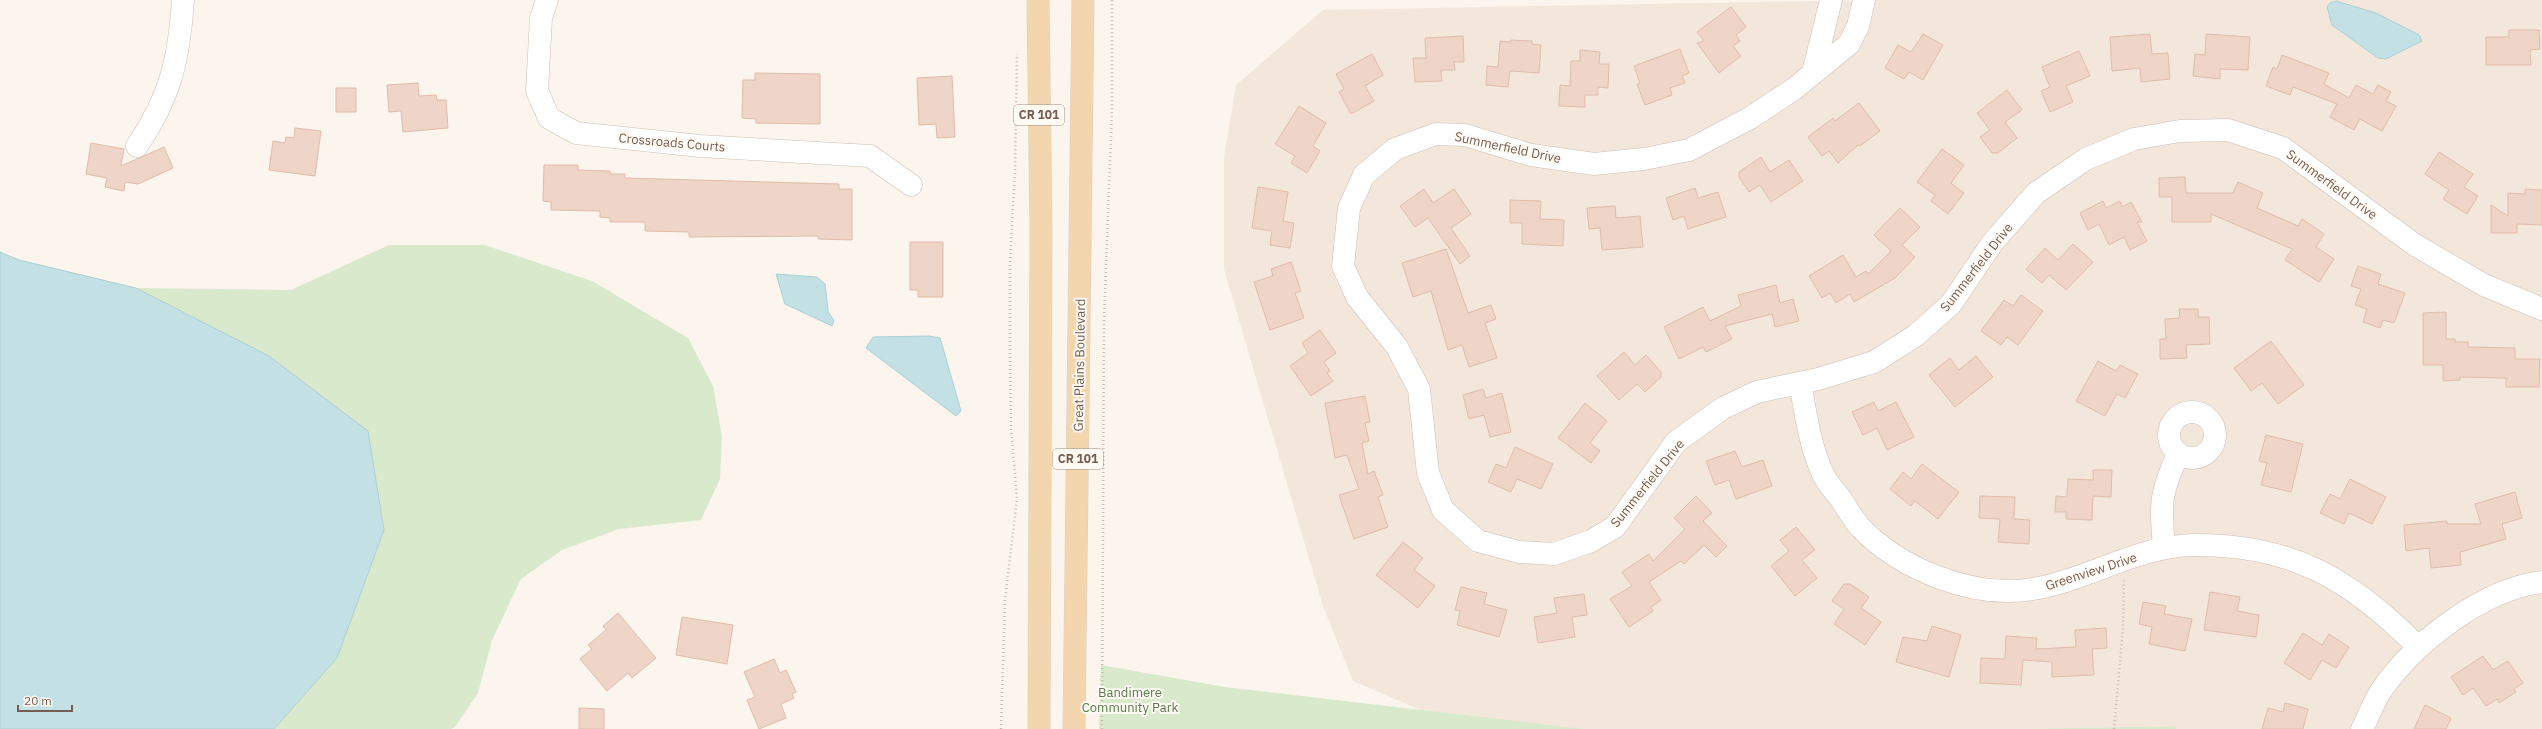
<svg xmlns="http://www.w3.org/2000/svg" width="2542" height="729" font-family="'IBM Plex Sans',sans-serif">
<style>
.residential{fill:#f3e7dc}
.green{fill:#d9e9cc}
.water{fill:#c3e1e4;stroke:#aad0d5}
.building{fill:#efd5c7;stroke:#e0bca9}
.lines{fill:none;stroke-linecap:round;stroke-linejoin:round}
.minor-casing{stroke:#cdbeb3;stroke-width:23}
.major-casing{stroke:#d9d2ce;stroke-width:23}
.path{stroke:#d4b8aa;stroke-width:2.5;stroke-dasharray:1 3;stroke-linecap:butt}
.minor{stroke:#fff;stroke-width:22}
.major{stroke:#f3d6ad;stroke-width:22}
.labels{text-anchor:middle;stroke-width:4;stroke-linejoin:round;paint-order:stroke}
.shield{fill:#fefaf4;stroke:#9f8c82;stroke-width:1}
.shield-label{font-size:12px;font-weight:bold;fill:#765d51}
.street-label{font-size:13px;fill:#765d51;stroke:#fefaf4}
.park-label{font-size:13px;fill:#5a7a4a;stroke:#fefaf4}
</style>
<rect width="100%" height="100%" fill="#fbf5ed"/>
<path class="residential" d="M1868,0H2542V729H2176V726L2025,729H1582L1423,711L1353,681L1323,606L1224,269V157L1236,85L1323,10Z"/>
<path class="green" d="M389,245H485L592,281L688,338L713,386L722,436L720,479L701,520L619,529L562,550L521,579L492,640L478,693L455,727L451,729H274L337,658L384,530L368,431L269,356L136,288L291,290Z
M1101,665L1225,687L1584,729H1099Z
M2176,726V729H2025Z"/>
<path class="water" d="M2336,1L2376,13L2419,35L2422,41L2386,59L2378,58L2332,25L2327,7L2330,3Z
M0,252L19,260L136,288L269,356L368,431L384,530L337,658L274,729H0Z
M776,274L817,277L825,284L828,311L834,321L832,326L785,304Z
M929,336L940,338L961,411L956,416L866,348L873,337Z"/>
<path class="building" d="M1731,7L1746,27L1736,35L1740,41L1733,46L1741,56L1719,73L1697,43L1704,41L1697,32Z
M2509,30H2539L2540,49L2530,50L2531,65H2486V37H2509Z
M1923,34L1943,45L1923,80L1909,72L1904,79L1885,68L1898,45L1911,52Z
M2150,34L2152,54L2168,53L2170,79L2141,82L2140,68L2112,71L2110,37Z
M2206,34L2250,37L2248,70L2220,69V79L2193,76L2195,54L2205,55Z
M1463,36L1464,62H1454L1455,70H1441L1442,81L1415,82L1413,58H1426L1425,38Z
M1511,40L1532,41V44L1541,45L1539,73L1510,71L1508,87L1486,85L1487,66L1498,67L1500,41L1510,42Z
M1680,49L1689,73L1682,76L1685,83L1670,88L1672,95L1645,105L1637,84L1640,83L1634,66Z
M1580,50L1600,52L1599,64H1609L1608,88L1598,87V95H1585V107L1559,106L1560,85L1570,86L1571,61H1580Z
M2079,51L2090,76L2066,86L2073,102L2050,112L2041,91L2050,87L2042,67Z
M1372,54L1383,75L1365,86L1374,101L1351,114L1339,92L1344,89L1336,74Z
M2282,55L2329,73L2324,84L2349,98L2356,85L2373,94L2378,85L2391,92L2386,101L2396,106L2382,131L2360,119L2354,130L2330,117L2337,104L2293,87L2290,95L2266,86L2273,67L2277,69Z
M755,73L820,74V124L756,123V119L742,118L743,80H755Z
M952,76L955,137L937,138L936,124L919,125L917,78Z
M418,83L419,96L436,95L437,100H446L448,128L403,132L401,111L389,112L387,85Z
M336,88H356V112H336Z
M2007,90L2022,110L2005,122L2017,138L1998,153H1992L1980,137L1990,130L1977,113Z
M1859,103L1880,131L1860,146L1858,145L1838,163L1829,151L1822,156L1808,137L1833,118L1835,121Z
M1299,106L1326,123L1313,146L1320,151L1307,173L1291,163L1295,156L1275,144Z
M295,128L321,131L315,176L269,170L273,141L285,143L286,137L294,138Z
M91,143L124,149L121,166L164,147L173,168L138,184L125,182L124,191L105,187L107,178L86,174Z
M1942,149L1964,165L1951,183L1964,193L1948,214L1931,201L1935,195L1917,182Z
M2439,152L2473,174L2464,187L2478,196L2467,214L2443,199L2449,190L2425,174Z
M1761,157L1770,172L1789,160L1803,181L1771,202L1760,185L1749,192L1739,177V172Z
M544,165H578V170L610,171V174H625V178L839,184V189H852V240L818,239V236L689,237V232L645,231V222H610V218L600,217V211L551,210V202L543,201Z
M2185,177L2186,193H2233L2238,182L2263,193L2257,208L2298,226L2302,219L2324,234L2316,247L2334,259L2319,282L2285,260L2292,249L2211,214V222H2172V197H2159V178Z
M1258,187L1288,192L1283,221L1294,223L1290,248L1270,245L1272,231L1252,228Z
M1695,188L1698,198L1718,192L1726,217L1688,229L1684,216L1673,220L1666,198Z
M1424,189L1433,203L1454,189L1471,214L1451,228L1470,256L1460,264L1428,218L1415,227L1400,206Z
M2525,189L2542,190V225L2517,224V233H2491V205L2508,216V193L2525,194Z
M1510,200L1541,201L1540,219L1564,220L1563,246L1522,244V223H1510Z
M2103,201L2106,208L2120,201L2122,207L2131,202L2142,222H2137L2147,241L2130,250L2124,237L2109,245L2099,224L2088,230L2080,213Z
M1615,206L1616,218L1640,216L1643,247L1602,250L1600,228L1589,229L1587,208Z
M1900,208L1920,227L1902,245L1915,257L1895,278L1854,302L1850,294L1836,303L1830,293L1822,298L1809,276L1843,255L1856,277L1866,271L1868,274L1891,251L1874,235Z
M910,242H943V297H918V290H910Z
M2073,244L2093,262L2066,290L2049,275L2042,283L2026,269L2045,248L2058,260Z
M1446,249L1468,313L1491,305L1496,319L1485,323L1497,358L1469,367L1462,345L1448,350L1431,291L1413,297L1402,263Z
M1291,262L1301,291L1295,293L1304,318L1270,330L1254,282L1273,276L1271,269Z
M2358,266L2381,274L2378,284L2405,293L2394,323L2383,320L2380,328L2363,322L2367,309L2355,305L2361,289L2351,286Z
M1776,285L1780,303L1793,299L1799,321L1775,327L1772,314L1725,326L1732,339L1706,352L1703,347L1679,359L1664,327L1703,307L1710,321L1741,306L1738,295Z
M2021,295L2043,311L2018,345L2007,337L2001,345L1981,331L2004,300L2013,306Z
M2179,309H2198V317H2209L2210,344L2186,345L2187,358L2160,359V339H2166L2165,319L2180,318Z
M2446,312V339H2455V342H2468V347L2515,348V359H2540L2539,387H2506V378L2460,377V380L2443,381V365H2423V313Z
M1320,330L1336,353L1324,362L1330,371L1327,373L1333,381L1311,396L1290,366L1308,353L1302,343Z
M2271,341L2304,385L2278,404L2262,383L2251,391L2234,368Z
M1624,352L1635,365L1646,355L1661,372V377L1645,392L1637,384L1619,400L1597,376Z
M1976,356L1993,377L1955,407L1929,375L1950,358L1959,370Z
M2098,361L2116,371L2120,365L2138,374L2125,398L2117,394L2105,416L2076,401Z
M1483,389L1486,398L1502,393L1511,432L1490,437L1484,415L1469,419L1463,395Z
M1365,396L1370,422L1365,423L1369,441L1362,443L1368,474L1374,471L1383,495L1378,497L1388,527L1354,539L1339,495L1359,489L1347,455L1335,458L1325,403Z
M1874,402L1878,411L1896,402L1914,437L1887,450L1877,428L1863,435L1852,412Z
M1585,403L1607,421L1590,443L1600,451L1591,463L1558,438Z
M2266,435L2303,444L2291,492L2261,485L2267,463L2259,461Z
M1515,447L1553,464L1541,489L1517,479L1511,492L1488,482L1496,464L1506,468Z
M1735,451L1742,467L1763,460L1772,486L1736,499L1729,480L1715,485L1706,461Z
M1922,464L1959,492L1938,519L1915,501L1911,506L1890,489L1903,472L1911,479Z
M2093,470H2112L2111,497L2093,496L2092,520L2066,519V512H2055L2056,496L2067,497L2068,479L2093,480Z
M2350,479L2386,497L2372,524L2349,513L2344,524L2320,513L2330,494L2340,499Z
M2515,492L2522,518L2502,524L2506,539L2460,552L2461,565L2431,568L2429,548L2406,551L2404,525L2447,521V524H2481L2475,504Z
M1696,496L1712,513L1703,521L1727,546L1716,557L1704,545L1684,564L1681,561L1649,582L1661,600L1651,607L1653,611L1629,627L1610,599L1632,586L1622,572L1649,554L1653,561L1685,529L1674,518Z
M1980,496L2015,497L2014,519L2030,520L2029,544L1998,542L2000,519L1979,518Z
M1796,527L1815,550L1802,560L1817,578L1795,596L1771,566L1789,551L1780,540Z
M1403,542L1423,558L1414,570L1435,586L1418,608L1376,575Z
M1844,584H1850L1869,597L1861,608L1881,622L1865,645L1834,624L1844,609L1832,601Z
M1461,587L1487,593L1484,604L1507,610L1499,637L1457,625L1460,611L1455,610Z
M2210,592L2240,597L2237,611L2259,615L2256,637L2204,630Z
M1584,594L1587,615L1572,617L1575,637L1538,643L1534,617L1557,613L1554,598Z
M2143,602L2166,606L2164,614L2192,619L2185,651L2149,644L2152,627L2139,624Z
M618,613L656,658L632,678L628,673L607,691L580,659L592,649L588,645L606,630L603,626Z
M682,617L733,625L727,664L676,655Z
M1932,626L1961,635L1949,677L1896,662L1903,637L1927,641Z
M2106,628L2107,648L2092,649L2094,675L2052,677V662L2023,660L2021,685L1980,683L1981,658L2005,659L2006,636L2037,638L2036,649L2076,647L2075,630Z
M2303,633L2322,645L2329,634L2349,647L2336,668L2322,660L2310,680L2284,663Z
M2483,656L2493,670L2508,661L2523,683L2514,689L2516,692L2499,703L2497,699L2486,706L2473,688L2463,695L2451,677Z
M774,659L780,673L786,670L796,692L792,694L794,698L781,704L786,718L759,729L747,700L755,697L744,672Z
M2285,703L2308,709L2303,729H2262L2268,708L2283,712Z
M2425,705L2451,718L2446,729H2414Z
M579,708L604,709V729H579Z"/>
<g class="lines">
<g class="minor-casing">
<path id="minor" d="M547,0L541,18L537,91L549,118L576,133L700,146L870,156L911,185
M1864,0L1858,26L1849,44L1794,89L1750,118L1689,150L1644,159L1594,164L1531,155L1465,135L1436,134L1395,149L1364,175L1349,208L1343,266L1357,297L1397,347L1419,389L1428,473L1443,510L1478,541L1519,552L1554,554L1591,541L1615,527L1676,442L1723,408L1757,392L1818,379L1874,362L1915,336L1951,304L1993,242L2036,193L2086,159L2134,139L2180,131L2228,130L2283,148L2415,245L2484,285L2542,309
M1813,73L1831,0
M137,146C171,96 179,59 183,0
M1800,383C1806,414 1810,448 1824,476C1828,484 1835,491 1840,498C1847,508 1853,519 1860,527C1901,570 1974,599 2033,589C2088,580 2137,546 2193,545C2291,544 2351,579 2418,647
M2169 435a23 23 0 1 1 46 0a23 23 0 1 1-46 0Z
M2164,547C2160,504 2160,494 2178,454
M2362,729C2369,716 2374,700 2383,688C2416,641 2484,589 2542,582"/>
</g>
<g class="major-casing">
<path id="major" d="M1038,0L1041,231L1039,729
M1074,729L1083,0"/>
</g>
<path class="path" d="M1001,729L1005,600L1017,499L1011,428L1010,359V263L1015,171L1017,54
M1102,729L1104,321L1112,110V0
M2114,729L2123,629L2124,580"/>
<use href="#minor" class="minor"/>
<use href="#major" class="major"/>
</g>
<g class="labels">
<g class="shield">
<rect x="1014" y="105" width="50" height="20" rx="3"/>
<rect x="1053" y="449" width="50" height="20" rx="3"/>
</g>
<g class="shield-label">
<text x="1039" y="119">CR 101</text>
<text x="1078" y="463">CR 101</text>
</g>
<g class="street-label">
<text transform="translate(672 142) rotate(5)" y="5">Crossroads Courts</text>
<text transform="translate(1508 147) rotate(12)" y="5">Summerfield Drive</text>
<text transform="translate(2332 184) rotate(36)" y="5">Summerfield Drive</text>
<text transform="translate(1976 267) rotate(-52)" y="5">Summerfield Drive</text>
<text transform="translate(1079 365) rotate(-89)" y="5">Great Plains Boulevard</text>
<text transform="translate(1647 483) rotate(-51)" y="5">Summerfield Drive</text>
<text transform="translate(2091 571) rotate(-18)" y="5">Greenview Drive</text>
</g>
<g class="park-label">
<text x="1130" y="697">Bandimere<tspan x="1130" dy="15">Community Park</tspan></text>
</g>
</g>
<path d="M18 705v6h54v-6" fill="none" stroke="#765d51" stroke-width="2"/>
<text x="24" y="705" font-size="12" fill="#765d51" stroke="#fefaf4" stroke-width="3" paint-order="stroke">20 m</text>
</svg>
